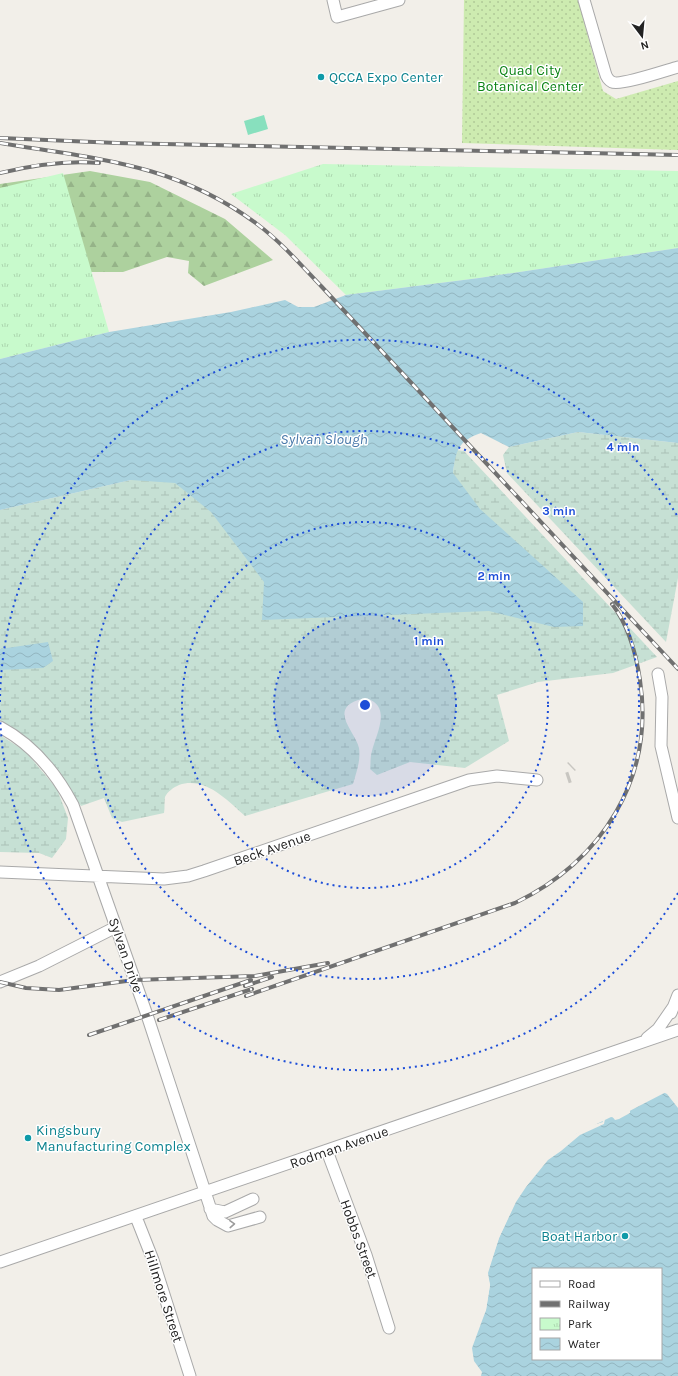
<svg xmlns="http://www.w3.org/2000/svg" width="678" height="1376" font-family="Karla,sans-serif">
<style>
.forest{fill:url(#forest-firs)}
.wetland{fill:url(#wetland-marsh)}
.park{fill:url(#park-tufts)}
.garden{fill:url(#garden-dots)}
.pitch{fill:#88e0be}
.water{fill:url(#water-waves);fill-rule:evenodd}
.pier{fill:#f2efe9}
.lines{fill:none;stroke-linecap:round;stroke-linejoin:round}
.minor-tunnel{stroke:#c8c6c1;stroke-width:11;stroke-dasharray:11 5.5;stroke-linecap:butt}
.minor-casing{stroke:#a9a9a9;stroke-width:13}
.minor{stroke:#fff;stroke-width:11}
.rail-casing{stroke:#707070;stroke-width:4}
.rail{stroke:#fff;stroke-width:2.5;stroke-dasharray:8;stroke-linecap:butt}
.oneway{stroke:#9c9c9c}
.ring{fill:none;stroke:#1d4ed8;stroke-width:2;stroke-dasharray:2 4}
.culture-dot{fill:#0f9aa8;stroke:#fff;stroke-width:1.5}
.labels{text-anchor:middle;stroke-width:3;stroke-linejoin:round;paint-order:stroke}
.park-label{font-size:14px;fill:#0c8416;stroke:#fff}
.culture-label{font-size:14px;fill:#0d838f;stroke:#fff;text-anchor:start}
.street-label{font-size:14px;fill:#222;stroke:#fff}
.water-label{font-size:15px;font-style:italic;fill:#4a7aab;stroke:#fff}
.centre{fill:#1d4ed8;stroke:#fff;stroke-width:2}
.ring-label{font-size:12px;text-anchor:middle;font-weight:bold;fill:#1d4ed8;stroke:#fff;stroke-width:3;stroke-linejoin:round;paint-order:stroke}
</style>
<defs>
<pattern id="forest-firs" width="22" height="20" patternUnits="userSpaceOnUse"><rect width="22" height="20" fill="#add19e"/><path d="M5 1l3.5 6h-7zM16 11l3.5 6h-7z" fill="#95b388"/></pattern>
<pattern id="wetland-marsh" width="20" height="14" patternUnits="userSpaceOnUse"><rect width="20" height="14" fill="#c6e0d4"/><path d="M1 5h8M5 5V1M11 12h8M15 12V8" fill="none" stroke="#aac0b6"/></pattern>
<pattern id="park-tufts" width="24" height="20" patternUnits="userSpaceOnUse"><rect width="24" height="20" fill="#c8facc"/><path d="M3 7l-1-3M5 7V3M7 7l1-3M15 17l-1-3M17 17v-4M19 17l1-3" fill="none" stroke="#acd6af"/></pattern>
<pattern id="garden-dots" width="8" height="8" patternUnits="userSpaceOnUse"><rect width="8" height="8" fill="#cdebb0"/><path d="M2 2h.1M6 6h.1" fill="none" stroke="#b0c997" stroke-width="1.8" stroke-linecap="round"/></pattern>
<pattern id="water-waves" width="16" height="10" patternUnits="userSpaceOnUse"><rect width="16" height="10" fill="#aad3df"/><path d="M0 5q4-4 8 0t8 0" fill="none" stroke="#92b5bf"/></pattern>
</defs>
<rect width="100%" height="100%" fill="#f2efe9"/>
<path class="forest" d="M90,171L150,182L225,219L273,260L204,286L188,273L189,261L167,257L123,272H72L0,202V184Z"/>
<path class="wetland" d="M578,432L678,443V578L666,642L507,473L503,455L509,447Z
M456,450L464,451L657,657L613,673L538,682L497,695L509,741L465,768L410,762L377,775L370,769C371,763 370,756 372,751C375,737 389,713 374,702C371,699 366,698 362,699C326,708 356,732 359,748C361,761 356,773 353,784L245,816C227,800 205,776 179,785C174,787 167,792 165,797C164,802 165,808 164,813L122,822L112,818L104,798L81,806L46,757L0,723V510L131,480L453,472Z
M0,735L25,751L57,789L68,818L66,839L52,858L39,853L0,852Z"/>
<path class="park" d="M323,164L678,171V248L479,278L346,295L285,235L231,194Z
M63,173L109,332L0,359V188Z"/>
<path class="garden" d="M464,0H578L603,91L616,99L678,81V150L462,143Z"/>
<path class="pitch" d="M264,115L268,129L248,135L244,121Z"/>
<path class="water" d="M678,248V443L578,432L509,447L481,433C458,441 456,450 453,473L480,509L583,602V626L554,627L489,611L262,620L264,582L211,512L175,483L131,480L0,510V359L109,332L231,312L285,300L298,307H314L346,295L479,278Z
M48,642L53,661L43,668L0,670V649Z
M670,1090L678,1102V1376H481L471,1360L469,1348L486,1310L490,1285L487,1273L499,1238L519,1193L540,1165L576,1134L611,1117L616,1118ZM533,1269H661V1359H533Z"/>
<path class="pier" d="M671,1088L678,1098V1108L667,1094L663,1092Z
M630,1110V1113L619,1119L615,1120L611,1115L615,1116Z
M605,1119L604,1124L580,1135L561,1151L548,1160L526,1187L516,1202L499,1238L488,1273L490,1285L486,1310L472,1348L474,1361L482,1372L481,1376H479L469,1360L467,1348L484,1310L488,1285L485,1273L497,1237L516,1194L539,1163L572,1136L589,1126L603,1122L602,1120Z"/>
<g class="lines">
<path class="minor-tunnel" d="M571,767L572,766
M567,778L570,777"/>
<g class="minor-casing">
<path id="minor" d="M333,0L337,17L399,0
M584,0L605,72C606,76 608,80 612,82C620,86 667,70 678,67
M658,674L662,697L661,746L678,818
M0,727C32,744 56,773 73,805L147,1015L213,1216L217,1220L228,1226L260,1217
M0,872L164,879L188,876L204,871L469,780L497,776L537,780
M0,982L39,966L116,927
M671,1013L678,995
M647,1038L658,1029L674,1006
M327,1151L366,1255L389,1328
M210,1209L225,1212L253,1199
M136,1217L153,1260L190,1376
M0,1262L678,1030"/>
</g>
<use href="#minor" class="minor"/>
<g class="rail-casing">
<path id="rail" d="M0,138L117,143L678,155
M0,143C96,159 175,163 257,224C281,242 301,265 322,287L678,669
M0,173C33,165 66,160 99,163
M0,982L26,988L59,990L134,980L255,976L328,963
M245,986L272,977
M246,996L515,903C602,861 655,778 640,680C636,653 629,626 612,604
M159,1020L252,989
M89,1035L251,980"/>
</g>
<use href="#rail" class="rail"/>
</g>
<defs><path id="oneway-chevron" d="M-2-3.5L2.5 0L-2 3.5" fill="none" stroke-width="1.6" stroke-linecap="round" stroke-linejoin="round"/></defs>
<use class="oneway" href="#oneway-chevron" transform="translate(232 1224) rotate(-3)"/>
<circle cx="365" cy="705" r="91" fill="#1d4ed8" fill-opacity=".12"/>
<g class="ring">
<circle cx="365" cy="705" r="91"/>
<circle cx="365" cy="705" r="183"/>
<circle cx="365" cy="705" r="274"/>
<path d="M678 893A365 365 0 0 1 0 708M0 702A365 365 0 0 1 678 517"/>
</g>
<g class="culture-dot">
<circle cx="321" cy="77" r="4"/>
<circle cx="28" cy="1138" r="4"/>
<circle cx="625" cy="1236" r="4"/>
</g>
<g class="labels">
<g class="park-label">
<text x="530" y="75">Quad City<tspan x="530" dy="16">Botanical Center</tspan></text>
</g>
<g class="culture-label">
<text x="329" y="82">QCCA Expo Center</text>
<text x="36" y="1135">Kingsbury<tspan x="36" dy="16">Manufacturing Complex</tspan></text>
<text x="617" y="1241" text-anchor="end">Boat Harbor</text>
</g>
<g class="street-label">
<text transform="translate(272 848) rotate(-19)" y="5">Beck Avenue</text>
<text transform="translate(126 955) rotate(71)" y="5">Sylvan Drive</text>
<text transform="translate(339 1147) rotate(-19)" y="5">Rodman Avenue</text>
<text transform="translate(359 1239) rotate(70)" y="5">Hobbs Street</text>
<text transform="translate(164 1296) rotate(72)" y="5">Hillmore Street</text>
</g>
<g class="water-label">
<text x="324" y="444">Sylvan Slough</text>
</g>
</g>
<circle cx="365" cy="705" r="6" class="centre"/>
<g class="ring-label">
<text x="623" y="451">4 min</text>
<text x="559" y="515">3 min</text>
<text x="494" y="580">2 min</text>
<text x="429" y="645">1 min</text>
</g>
<rect x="532" y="1268" width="130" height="92" fill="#ffffff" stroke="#a7a7a7"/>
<rect x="540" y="1281" width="20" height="6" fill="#ffffff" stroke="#a7a7a7"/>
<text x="568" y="1288" font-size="12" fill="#222222">Road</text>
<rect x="540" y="1301" width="20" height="6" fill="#707070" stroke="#a7a7a7"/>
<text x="568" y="1308" font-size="12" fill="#222222">Railway</text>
<rect x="540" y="1318" width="20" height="12" fill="url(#park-tufts)" stroke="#a7a7a7"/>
<text x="568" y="1328" font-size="12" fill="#222222">Park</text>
<rect x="540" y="1338" width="20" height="12" fill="url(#water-waves)" stroke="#a7a7a7"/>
<text x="568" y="1348" font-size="12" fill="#222222">Water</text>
<g transform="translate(642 36) rotate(164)" stroke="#ffffff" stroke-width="3" paint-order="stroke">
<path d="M0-3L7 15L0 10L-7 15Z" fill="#222222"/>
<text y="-6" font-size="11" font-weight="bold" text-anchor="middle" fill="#222222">N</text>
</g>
</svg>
